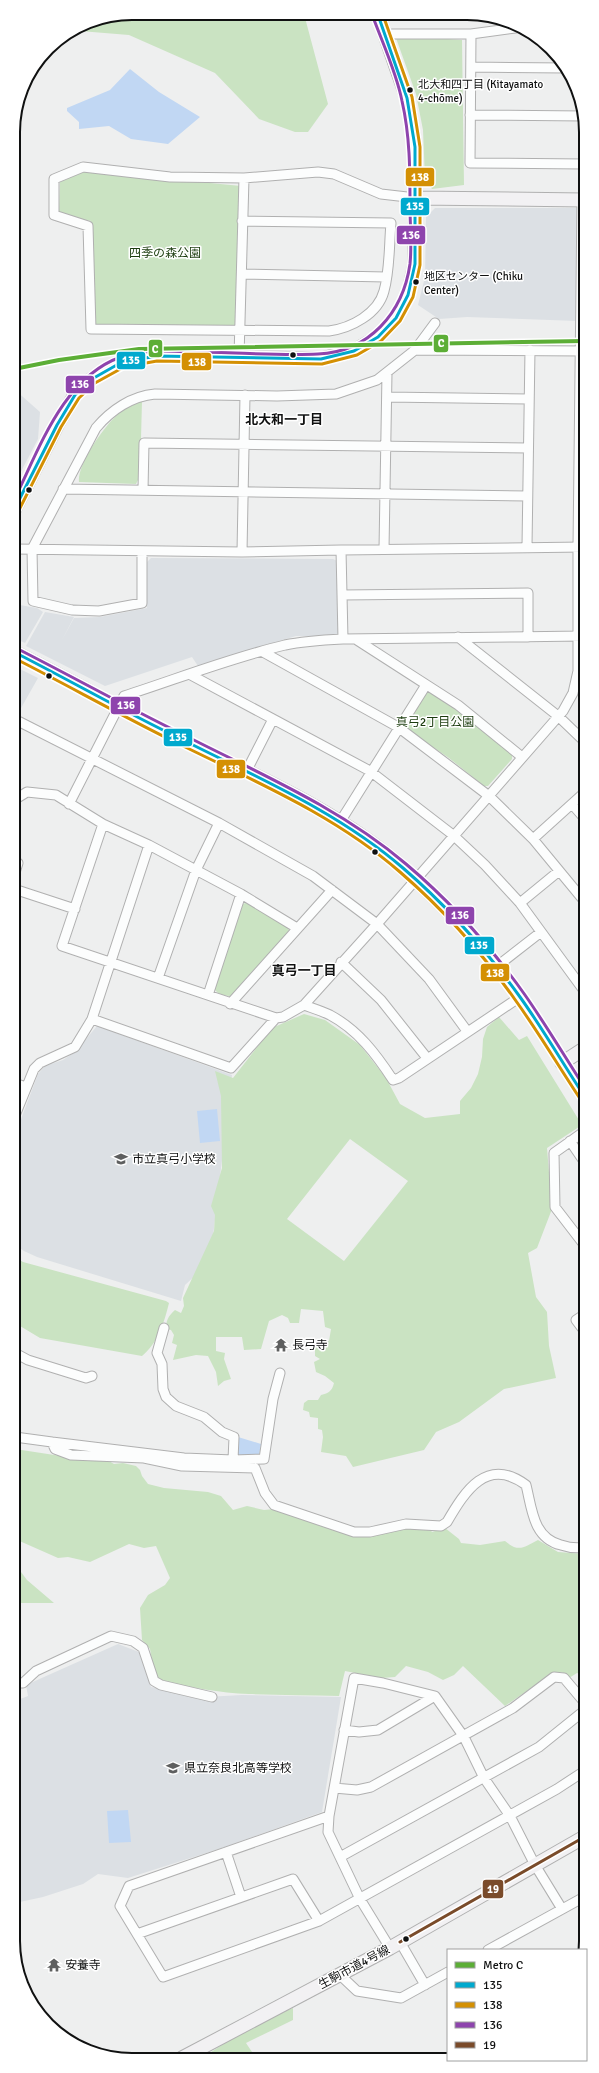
<svg xmlns="http://www.w3.org/2000/svg" width="599" height="2073" font-family="Signika,'Noto Sans JP',sans-serif">
<style>
.built{fill:#dce0e4}
.green{fill:#cae3c2;fill-rule:evenodd}
.water{fill:#c1d7f3}
.lines{fill:none;stroke-linecap:round;stroke-linejoin:round}
.street-casing{stroke:#b0b0b0;stroke-width:11}
.secondary-casing{stroke:#b0b0b0;stroke-width:15}
.street{stroke:#fcfdfd;stroke-width:9}
.secondary{stroke:#f2f1f3;stroke-width:13}
.bus-1-casing{stroke:#fff;stroke-width:6}
.bus-2-casing{stroke:#fff;stroke-width:6}
.bus-3-casing{stroke:#fff;stroke-width:6}
.bus-4-casing{stroke:#fff;stroke-width:6}
.bus-1{stroke:#00a9ce;stroke-width:3}
.bus-2{stroke:#d49003;stroke-width:3}
.bus-3{stroke:#8e44ad;stroke-width:3}
.bus-4{stroke:#7a4b2a;stroke-width:3}
.metro-1-casing{stroke:#fff;stroke-width:7}
.metro-1{stroke:#5cae36;stroke-width:4}
.bus-dot{fill:#101111;stroke:#fff;stroke-width:1.5}
.labels{text-anchor:middle;stroke-width:3;stroke-linejoin:round;paint-order:stroke}
.bus-label{font-size:11px;fill:#101111;stroke:#fff;text-anchor:start}
.park-label{font-size:12px;fill:#1b3c0e;stroke:#fff}
.poi-label{font-size:12px;fill:#101111;stroke:#fff;text-anchor:start}
.street-label{font-size:12px;fill:#101111;stroke:#fff}
.neighbourhood-label{font-size:13px;font-weight:bold;fill:#101111;stroke:#fff}
.rim{fill:none;stroke:#101111;stroke-width:2}
.line-badge{stroke:#fff;stroke-width:1.5}
.badge-label{font-size:11px;text-anchor:middle;font-weight:bold;fill:#fff}
</style>
<rect width="100%" height="100%" fill="#eeefef"/>
<path class="built" d="M435,208H579L578,321L467,317L439,319L418,305L425,277L426,217Z
M14,389L40,412L38,439L14,485Z
M151,558L333,559L339,562L340,631L336,636H296L198,666L192,657L105,686L26,646L45,612L74,617L62,640L74,618L100,617L147,608L146,563Z
M14,604L37,608L43,612L25,643L14,638Z
M14,666L38,678L16,717L14,715Z
M97,1026L232,1075L210,1262L185,1285L181,1301L37,1257L24,1251L14,1244V1138L38,1074L45,1066L63,1060L75,1052Z
M118,1644L139,1652L151,1687L206,1697L242,1695L341,1697L322,1812L225,1847L128,1878L98,1874L83,1884L43,1897L15,1903V1701L28,1696L26,1685Z"/>
<path class="green" d="M132,13L304,14L328,104L308,132H295L259,119L215,73L129,35L80,31L69,33L87,22Z
M406,36L462,40L464,185L432,189L425,179L423,130L416,94L396,38Z
M86,171L241,186L237,323L232,326L95,325L91,221L62,215L59,212L60,182Z
M142,401L140,476L136,484L79,482C77,465 103,428 116,416C123,409 133,405 142,401Z
M430,692L476,724L512,753V759L488,786H484L449,758L406,729L405,723L424,693Z
M248,902L288,926L289,931L232,996C225,996 219,995 214,989L243,904Z
M304,1014L325,1020L360,1045L386,1078L400,1104L425,1118L460,1114V1101L471,1088L478,1074L482,1057L483,1039L487,1027L499,1017L519,1040L527,1036L582,1125L547,1148L552,1209L537,1248L528,1253L536,1297L547,1312L549,1346L556,1378L504,1389L459,1422L436,1432L424,1450L353,1467L346,1456L321,1452L323,1437L322,1430L318,1429V1418L310,1417L309,1412L303,1410L304,1403L308,1400H318L321,1395C329,1393 332,1391 334,1383L325,1376L316,1372L314,1362L320,1359L315,1356V1348L321,1340L329,1341L331,1329L325,1327L323,1311L301,1309L299,1323H290L288,1318L282,1315L269,1321L261,1349L244,1350L242,1337H216V1351L225,1353L224,1359L231,1379L224,1381L218,1386L216,1372L208,1356L196,1355L173,1360L177,1345L172,1343L174,1335L171,1330L166,1329C166,1321 168,1316 175,1310L181,1313L184,1306L183,1298L214,1231L215,1215L211,1206L222,1168L221,1096L215,1071L233,1078L272,1028ZM350,1139L408,1181L344,1261L287,1219Z
M14,1256L23,1262L166,1301L169,1303C164,1323 158,1343 142,1356L40,1338L15,1323Z
M15,1449L74,1458L107,1460L114,1464L123,1463L136,1466L140,1470L142,1476L148,1484L164,1488L208,1492L221,1496L233,1510L247,1506L264,1510L274,1509L365,1535L405,1526L429,1528L432,1532L445,1528L459,1539L461,1543L480,1545L505,1541C519,1553 524,1547 538,1540L558,1552L585,1554V1676L577,1673L569,1678C563,1671 559,1671 551,1674L505,1706L463,1666L454,1675L443,1680L428,1672L406,1666L395,1677L381,1678L345,1671L339,1696C309,1695 279,1695 249,1694C220,1693 190,1687 161,1681L155,1678L150,1649L142,1640L140,1608L148,1595L165,1585L170,1578L156,1546L144,1548L129,1544L90,1562L68,1557L58,1558L15,1539Z
M15,1564L27,1580L54,1603H15Z
M293,2008V2020L246,2043L256,2058H202L254,2024Z"/>
<path class="water" d="M130,69L159,92L200,117L168,144L131,139L109,126L79,129V122L67,111V108L110,90Z
M217,1109L220,1141L200,1143L197,1111Z
M238,1437L261,1444L259,1455H237Z
M128,1810L131,1842L109,1843L107,1811Z"/>
<g class="lines">
<g class="street-casing">
<path id="street" d="M471,34L470,163L584,164
M386,37L392,34H471L523,27
M471,67L566,68
M470,115L584,116
M242,221L391,223C389,245 390,270 384,291C378,314 351,328 329,331L91,329L88,226L54,215V179L83,167L170,177L244,178L318,172L334,174L381,194L416,198
M242,274L386,277
M415,350L435,323
M239,357L244,178
M387,397L529,399
M63,489L527,496
M143,490L144,443L528,448
M527,546L530,350
M14,549L242,552L341,550L343,639
M384,549L387,373
M341,550L584,547
M142,551V603L99,611L72,610L33,601L32,549L96,428C111,410 132,396 155,394L277,396L336,394L377,380L415,350L584,351
M242,552L245,395
M342,595L528,593V637
M458,637L558,716L584,741
M357,640L458,705L522,757
M263,652L398,727L489,796L533,839L585,902
M189,674L370,771L453,835L485,865L520,903L585,992
M14,719L219,823L313,876L377,924L429,979L467,1031
M246,772L273,719
M14,800L27,792L56,795L103,824L149,845L241,894L297,928
M69,804L124,696C177,679 230,658 285,645C304,641 323,640 343,639L583,636
M572,804L585,819
M340,822L426,685
M103,824L62,946L276,1018L283,1017L304,1005L377,924L563,711L573,693L578,671V547L582,200
M533,839L585,792
M14,863H18L14,876
M14,889L75,909
M520,903L559,871
M341,962L381,1000L427,1058
M496,967L541,932
M158,978L196,870L219,823
M208,995L241,894
M14,1001L15,1002
M230,1004L332,890
M304,1005C312,1008 322,1011 330,1015C358,1030 376,1054 393,1080L399,1078L520,997
M92,1019L231,1068L276,1018
M14,1083L26,1087
M14,1118L34,1069L40,1063L75,1047L92,1019L149,845
M585,1131L554,1153L555,1207L585,1246
M570,1141L585,1163
M585,1314L576,1320L585,1332
M164,1328L157,1353L162,1364L163,1389L166,1397L176,1406L204,1417L222,1432L234,1437L233,1460
M15,1353L28,1360L86,1378L92,1376
M15,1437L52,1442L55,1449L71,1455L144,1458L182,1466L255,1468L265,1493L274,1505L354,1532H370L406,1524L441,1526L447,1522C465,1491 487,1456 526,1485C532,1509 533,1538 561,1545C570,1548 576,1549 585,1547
M52,1442L184,1458L233,1460L264,1459L273,1399L280,1373
M15,1683H23L36,1671L111,1636L133,1641L143,1648L154,1681L161,1685L212,1697
M344,1730L359,1732L378,1730L435,1696
M334,1788L357,1790L371,1787L513,1708L554,1677L564,1678L585,1703
M329,1816L129,1886L120,1906L163,1977L319,1921L557,1789L586,1770
M226,1852L241,1897
M340,1857L539,1747L585,1710
M137,1934L293,1879L319,1921
M400,1942L425,1985
M390,1948L360,1899L328,1832L329,1816L354,1678L383,1683L435,1696L464,1737L484,1778L510,1816L535,1865L562,1909
M488,1950L586,1896
M339,1974L357,1991L401,1998L448,1972"/>
</g>
<g class="secondary-casing">
<path id="secondary" d="M416,198L584,200
M14,510L57,425L75,395L92,379L122,362L157,356L321,359L354,351L378,337L396,318L408,295L415,264V147L407,98L378,15
M14,652C69,680 123,710 178,738C255,776 338,811 403,868C446,906 487,950 520,997C543,1029 563,1064 585,1097
M562,1063L585,1048
M182,2058L390,1948L586,1836"/>
</g>
<use href="#street" class="street"/>
<use href="#secondary" class="secondary"/>
<g class="bus-1-casing">
<path id="bus-1" d="M14,510L57,425L75,395L92,379L122,362L157,356L321,359L354,351L378,337L396,318L408,295L415,264V147L407,98L378,15
M14,652C69,680 123,711 179,738C256,777 337,811 403,868C447,906 486,950 520,997C543,1029 563,1064 585,1097"/>
</g>
<g class="bus-2-casing">
<path id="bus-2" d="M18,512L61,427L79,398L95,383L124,367L157,361L322,364L357,355L381,341L400,321L413,297L420,265V147L412,97L383,15
M14,658C69,686 122,716 177,743C254,781 335,815 400,872C444,910 483,954 516,1001C539,1033 559,1067 581,1100"/>
</g>
<g class="bus-3-casing">
<path id="bus-3" d="M14,500C39,450 63,377 121,357C144,349 170,351 194,352C235,352 277,356 318,354C369,352 403,313 410,264C412,245 410,225 410,206C410,170 410,136 402,101C397,74 383,44 373,17
M16,648C71,676 125,706 180,733C258,773 339,807 406,864C451,902 491,947 525,995C546,1025 565,1057 585,1088"/>
</g>
<g class="bus-4-casing">
<path id="bus-4" d="M400,1942L586,1836"/>
</g>
<use href="#bus-1" class="bus-1"/>
<use href="#bus-2" class="bus-2"/>
<use href="#bus-3" class="bus-3"/>
<use href="#bus-4" class="bus-4"/>
<g class="metro-1-casing">
<path id="metro-1" d="M14,369L59,360L139,349L584,341"/>
</g>
<use href="#metro-1" class="metro-1"/>
</g>
<defs>
<g id="school-bare" transform="scale(1.08)"><path d="M0-5L7-2L0 1L-7-2ZM-4 1L0 2.5L4 1V4Q0 6-4 4Z" fill="#5e5f5f" stroke="#fff" stroke-width="2.5" paint-order="stroke"/></g>
<g id="temple-bare" transform="scale(1.08)"><path d="M0-6L5-2H3V0L6.5 2.5H4V6H1.5V3h-3V6H-4V2.5H-6.5L-3 0V-2H-5Z" fill="#5e5f5f" stroke="#fff" stroke-width="2.5" paint-order="stroke"/></g>
</defs>
<g fill-rule="evenodd">
<use href="#school-bare" x="121" y="1159"/>
<use href="#temple-bare" x="281" y="1345"/>
<use href="#school-bare" x="173" y="1768"/>
<use href="#temple-bare" x="54" y="1965"/>
</g>
<g class="bus-dot">
<circle cx="410" cy="90" r="3.5"/>
<circle cx="416" cy="282" r="3.5"/>
<circle cx="293" cy="355" r="3.5"/>
<circle cx="29" cy="490" r="3.5"/>
<circle cx="49" cy="676" r="3.5"/>
<circle cx="375" cy="852" r="3.5"/>
<circle cx="406" cy="1939" r="3.5"/>
</g>
<g class="labels">
<g class="bus-label">
<text x="418" y="88">北大和四丁目 (Kitayamato<tspan x="418" dy="14">4-chōme)</tspan></text>
<text x="424" y="280">地区センター (Chiku<tspan x="424" dy="14">Center)</tspan></text>
</g>
<g class="park-label">
<text x="165" y="257">四季の森公園</text>
<text x="435" y="726">真弓2丁目公園</text>
</g>
<g class="poi-label">
<text x="132" y="1163">市立真弓小学校</text>
<text x="292" y="1349">長弓寺</text>
<text x="184" y="1772">県立奈良北高等学校</text>
<text x="65" y="1969">安養寺</text>
</g>
<g class="street-label">
<text transform="translate(354 1967) rotate(-28)" y="4">生駒市道4号線</text>
</g>
<g class="neighbourhood-label">
<text x="284" y="424">北大和一丁目</text>
<text x="304" y="975">真弓一丁目</text>
</g>
</g>
<path d="M0 0H599V2073H0ZM132 20H467A112 112 0 0 1 579 132V1941A112 112 0 0 1 467 2053H132A112 112 0 0 1 20 1941V132A112 112 0 0 1 132 20Z" fill="#fff" fill-rule="evenodd"/>
<path class="rim" d="M132 20H467A112 112 0 0 1 579 132V1941A112 112 0 0 1 467 2053H132A112 112 0 0 1 20 1941V132A112 112 0 0 1 132 20Z"/>
<g class="line-badge">
<rect x="405" y="167" width="30" height="20" rx="4" fill="#d49003"/>
<rect x="400" y="197" width="30" height="19" rx="4" fill="#00a9ce"/>
<rect x="396" y="225" width="30" height="20" rx="4" fill="#8e44ad"/>
<rect x="433" y="334" width="16" height="19" rx="4" fill="#5cae36"/>
<rect x="148" y="339" width="15" height="19" rx="4" fill="#5cae36"/>
<rect x="116" y="351" width="30" height="19" rx="4" fill="#00a9ce"/>
<rect x="181" y="352" width="31" height="19" rx="4" fill="#d49003"/>
<rect x="65" y="375" width="30" height="19" rx="4" fill="#8e44ad"/>
<rect x="110" y="696" width="31" height="19" rx="4" fill="#8e44ad"/>
<rect x="163" y="728" width="30" height="19" rx="4" fill="#00a9ce"/>
<rect x="216" y="759" width="30" height="20" rx="4" fill="#d49003"/>
<rect x="445" y="906" width="30" height="19" rx="4" fill="#8e44ad"/>
<rect x="464" y="936" width="31" height="19" rx="4" fill="#00a9ce"/>
<rect x="480" y="963" width="30" height="19" rx="4" fill="#d49003"/>
<rect x="482" y="1879" width="22" height="20" rx="4" fill="#7a4b2a"/>
</g>
<g class="badge-label">
<text x="420" y="181">138</text>
<text x="415" y="210">135</text>
<text x="411" y="239">136</text>
<text x="441" y="347">C</text>
<text x="155" y="353">C</text>
<text x="131" y="364">135</text>
<text x="197" y="366">138</text>
<text x="80" y="388">136</text>
<text x="126" y="709">136</text>
<text x="178" y="741">135</text>
<text x="231" y="773">138</text>
<text x="460" y="919">136</text>
<text x="479" y="949">135</text>
<text x="495" y="977">138</text>
<text x="493" y="1893">19</text>
</g>
<rect x="447" y="1949" width="140" height="112" fill="#ffffff" stroke="#9fa0a0"/>
<rect x="455" y="1962" width="20" height="6" fill="#5cae36" stroke="#9fa0a0"/>
<text x="483" y="1969" font-size="12" fill="#101111">Metro C</text>
<rect x="455" y="1982" width="20" height="6" fill="#00a9ce" stroke="#9fa0a0"/>
<text x="483" y="1989" font-size="12" fill="#101111">135</text>
<rect x="455" y="2002" width="20" height="6" fill="#d49003" stroke="#9fa0a0"/>
<text x="483" y="2009" font-size="12" fill="#101111">138</text>
<rect x="455" y="2022" width="20" height="6" fill="#8e44ad" stroke="#9fa0a0"/>
<text x="483" y="2029" font-size="12" fill="#101111">136</text>
<rect x="455" y="2042" width="20" height="6" fill="#7a4b2a" stroke="#9fa0a0"/>
<text x="483" y="2049" font-size="12" fill="#101111">19</text>
</svg>
